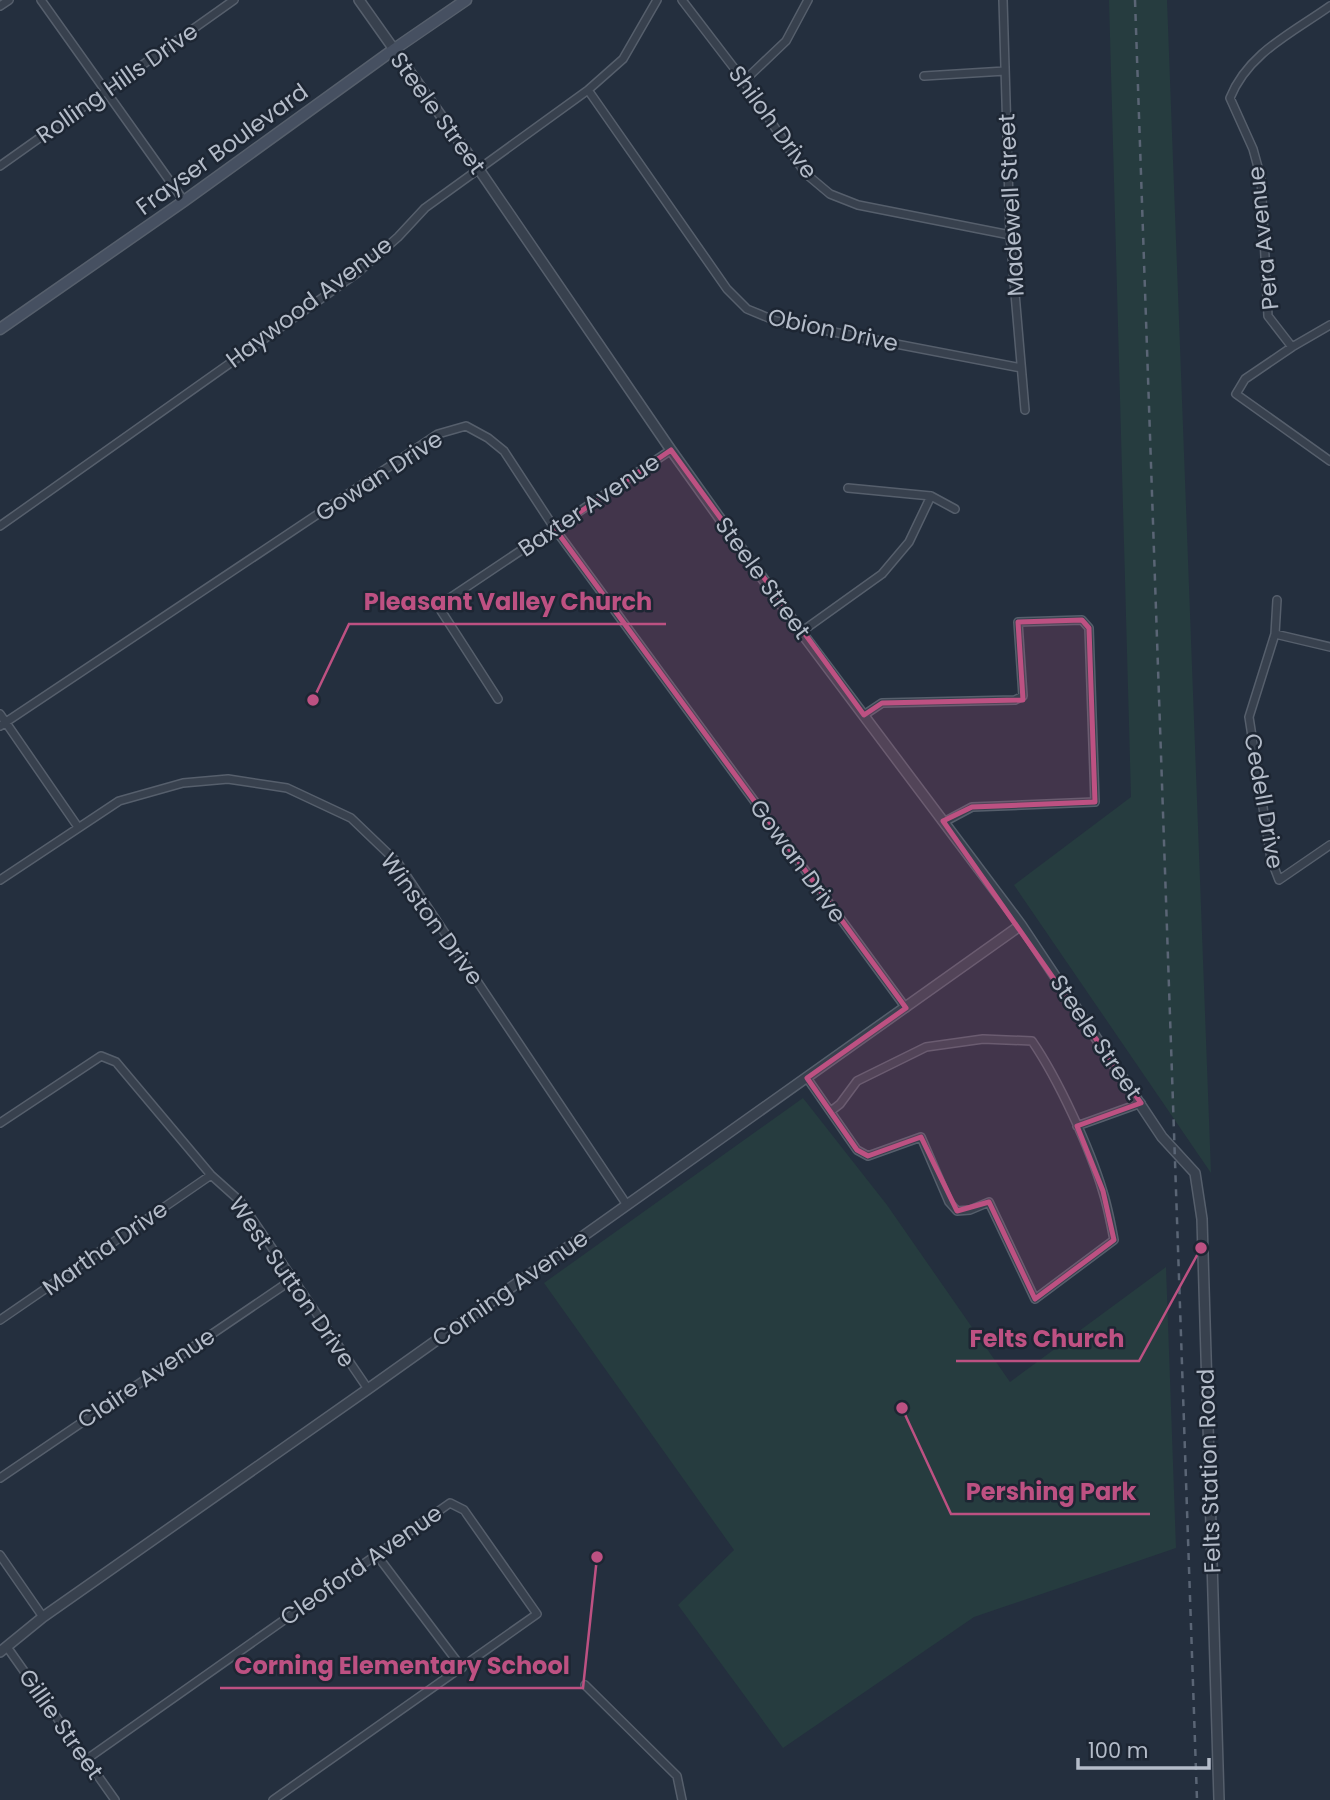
<svg xmlns="http://www.w3.org/2000/svg" width="1330" height="1800" font-family="Poppins,sans-serif">
<style>
.green{fill:#263c3f}
.lines{fill:none;stroke-linecap:round;stroke-linejoin:round}
.minor-casing{stroke:#565f6c;stroke-width:10}
.tertiary-casing{stroke:#565f6c;stroke-width:12}
.secondary-casing{stroke:#565f6c;stroke-width:13}
.minor{stroke:#38414e;stroke-width:7}
.tertiary{stroke:#38414e;stroke-width:9}
.secondary{stroke:#465061;stroke-width:10}
.rail{stroke:#5a6575;stroke-width:2.5;stroke-dasharray:7 7;stroke-linecap:butt}
.marked{fill:#bd5182;fill-opacity:0.2;stroke:#bd5182;stroke-width:5;stroke-linejoin:round}
.labels{text-anchor:middle;stroke-width:5;stroke-linejoin:round;paint-order:stroke}
.street-label{font-size:23px;fill:#b4bcc9;stroke:#1d2633}
.leader{fill:none;stroke:#bd5182;stroke-width:2.5}
.callout-dot{fill:#bd5182;stroke:#1d2633;stroke-width:2.5}
.callout-label{font-size:24px;text-anchor:middle;font-weight:bold;fill:#bd5182;stroke:#1d2633;stroke-width:5;stroke-linejoin:round;paint-order:stroke}
</style>
<rect width="100%" height="100%" fill="#242f3e"/>
<path class="green" d="M1109,0H1167L1211,1173L1014,885L1131,797Z
M803,1098L887,1205L1010,1382L1166,1267L1176,1548L974,1617L783,1748L678,1605L734,1550L544,1283Z"/>
<g class="lines">
<g class="minor-casing">
<path id="minor" d="M41,0L184,201
M682,0L744,81L805,173L830,194L858,205L1010,235
M1003,0L1010,235L1025,410
M0,6L9,0
M924,76L1005,71
M744,81L786,41L808,0
M588,90L727,289L747,309L776,321L1021,368
M0,166L234,0
M1330,325L1292,347L1245,379L1236,394L1330,461
M1292,347L1268,316L1261,178L1253,149L1230,98C1248,53 1292,33 1330,6
M848,488L931,496L955,509
M0,526L356,274L398,237L425,208L588,90L623,59L657,0
M1277,600L1275,634L1249,717L1271,859L1279,880L1330,845
M801,632L882,574L909,542L931,496
M1275,634L1330,647
M498,699L438,606L671,450
M0,714L78,827
M864,715L882,703L1015,700L1023,696L1018,622L1082,620L1089,628L1095,802L972,807L944,822
M0,726L438,434L466,426L488,438L504,451L555,529L906,1008
M0,880L119,801L183,783L228,779L287,788L351,818L398,863L627,1205
M807,1078L857,1150L868,1156L921,1137L949,1202L957,1211L970,1210L989,1202L1035,1299L1114,1240C1111,1224 1108,1208 1103,1192C1090,1148 1058,1079 1032,1041L983,1039L926,1047L857,1081L840,1104L831,1111
M0,1123L101,1056L116,1062L211,1175L240,1201L368,1389
M1077,1126L1141,1103
M0,1320L211,1175
M0,1478L293,1279
M376,1554L462,1668
M0,1555L43,1617
M7,1647L115,1800
M585,1685L677,1776L682,1800
M87,1759L450,1503L464,1510L537,1614L273,1800"/>
</g>
<g class="tertiary-casing">
<path id="tertiary" d="M359,0L478,168L671,450L801,632L1021,925L1162,1137L1195,1173L1202,1219L1219,1800
M0,1652L43,1617L368,1389L1021,925"/>
</g>
<g class="secondary-casing">
<path id="secondary" d="M0,329L184,201L393,50L466,0"/>
</g>
<use href="#minor" class="minor"/>
<use href="#tertiary" class="tertiary"/>
<use href="#secondary" class="secondary"/>
<path class="rail" d="M1135,0L1197,1800"/>
</g>
<path class="marked" d="M671,450L864,715L882,703L1023,700L1018,622L1082,620L1089,628L1095,802L972,807L943,821L1141,1103L1077,1126L1103,1191L1114,1240L1035,1299L989,1202L957,1211L921,1137L868,1156L857,1150L807,1078L906,1008L555,529Z"/>
<g class="labels">
<g class="street-label">
<text transform="translate(117 83) rotate(-35)" y="8">Rolling Hills Drive</text>
<text transform="translate(438 113) rotate(54)" y="8">Steele Street</text>
<text transform="translate(773 122) rotate(54)" y="8">Shiloh Drive</text>
<text transform="translate(222 149) rotate(-36)" y="8">Frayser Boulevard</text>
<text transform="translate(1011 205) rotate(-93)" y="8">Madewell Street</text>
<text transform="translate(1263 238) rotate(-96)" y="8">Pera Avenue</text>
<text transform="translate(309 302) rotate(-37)" y="8">Haywood Avenue</text>
<text transform="translate(833 330) rotate(12)" y="8">Obion Drive</text>
<text transform="translate(379 476) rotate(-33)" y="8">Gowan Drive</text>
<text transform="translate(589 505) rotate(-34)" y="8">Baxter Avenue</text>
<text transform="translate(763 578) rotate(54)" y="8">Steele Street</text>
<text transform="translate(1264 801) rotate(80)" y="8">Cedell Drive</text>
<text transform="translate(798 861) rotate(54)" y="8">Gowan Drive</text>
<text transform="translate(432 919) rotate(54)" y="8">Winston Drive</text>
<text transform="translate(1096 1037) rotate(56)" y="8">Steele Street</text>
<text transform="translate(105 1248) rotate(-35)" y="8">Martha Drive</text>
<text transform="translate(292 1282) rotate(55)" y="8">West Sutton Drive</text>
<text transform="translate(510 1288) rotate(-35)" y="8">Corning Avenue</text>
<text transform="translate(146 1378) rotate(-34)" y="8">Claire Avenue</text>
<text transform="translate(1209 1471) rotate(-92)" y="8">Felts Station Road</text>
<text transform="translate(361 1565) rotate(-35)" y="8">Cleoford Avenue</text>
<text transform="translate(61 1724) rotate(55)" y="8">Gillie Street</text>
</g>
</g>
<path class="leader" d="M313 700L349 624H666M1201 1248L1139 1361H956M902 1408L951 1514H1150M597 1557L583 1688H220"/>
<g class="callout-dot">
<circle cx="313" cy="700" r="7"/>
<circle cx="1201" cy="1248" r="7"/>
<circle cx="902" cy="1408" r="7"/>
<circle cx="597" cy="1557" r="7"/>
</g>
<g class="callout-label">
<text x="508" y="610">Pleasant Valley Church</text>
<text x="1047" y="1347">Felts Church</text>
<text x="1051" y="1500">Pershing Park</text>
<text x="402" y="1674">Corning Elementary School</text>
</g>
<path d="M1078 1758v10h131v-10" fill="none" stroke="#b4bcc9" stroke-width="3.5"/>
<text x="1088" y="1758" font-size="21" fill="#b4bcc9" stroke="#1d2633" stroke-width="5" paint-order="stroke">100 m</text>
</svg>
